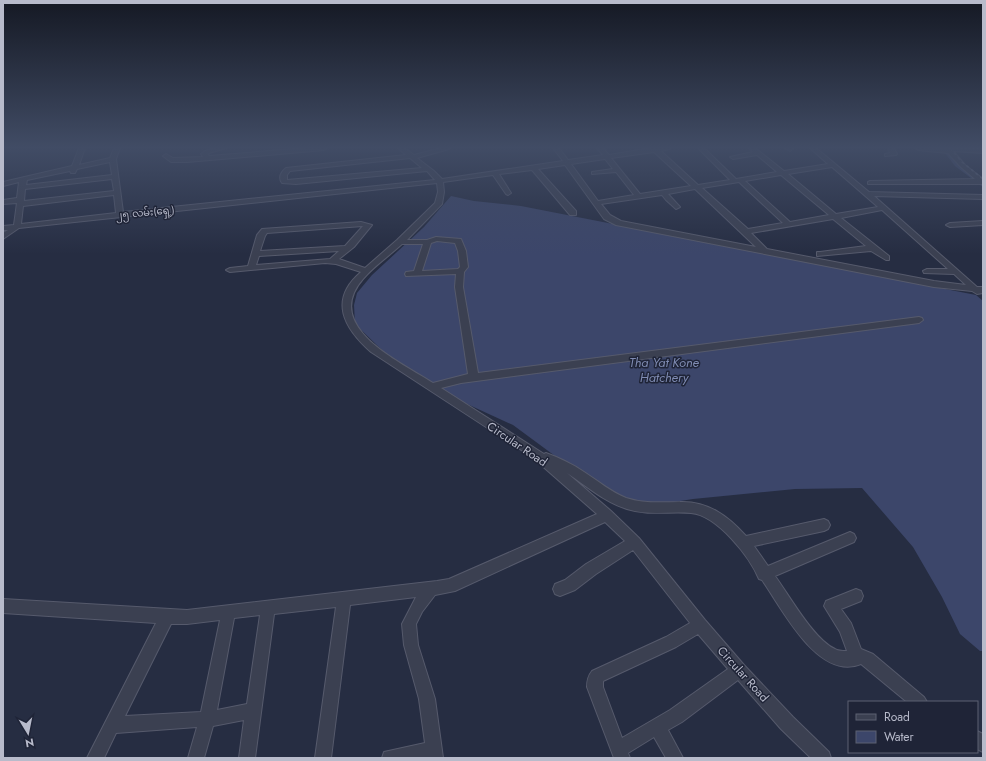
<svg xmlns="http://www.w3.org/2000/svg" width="986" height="761" font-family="Jost,'Noto Sans Myanmar',sans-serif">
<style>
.water{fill:#3c466a}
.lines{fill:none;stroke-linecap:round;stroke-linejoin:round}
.canal{fill:#3c466a;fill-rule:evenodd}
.minor-casing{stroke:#565a6c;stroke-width:2}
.minor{fill:#3b4051;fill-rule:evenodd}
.rail{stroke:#5d6378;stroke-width:1.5;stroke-dasharray:3 3;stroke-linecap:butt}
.labels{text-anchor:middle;stroke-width:3;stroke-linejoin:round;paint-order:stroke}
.far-street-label{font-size:10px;fill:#b8bbcb;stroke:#1f2437}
.street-label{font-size:12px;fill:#b8bbcb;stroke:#1f2437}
.water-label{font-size:13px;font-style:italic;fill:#7f8bb2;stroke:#1f2437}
</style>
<rect width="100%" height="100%" fill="#262d42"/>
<path class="water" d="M451,196L474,201L521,206L976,295L983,301V651H980L960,634L942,597L913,547L862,488L795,489L693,499L642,507L618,496L574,470L513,425L454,398L413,374L384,352L355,324L354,305L357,293L372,275L424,227Z"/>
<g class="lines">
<path class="canal" d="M941,148H945L959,164L983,182V187L955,166Z"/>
<g class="minor-casing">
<path id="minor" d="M79,148H85L79,165L110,158L114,148H120L116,159L123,212L435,180L427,171L296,184L282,183C278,177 281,172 286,168L406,155L398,148H404L414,155L441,148H450L449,149L417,158L434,171L442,179L563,161L553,148H559L568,160L603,155L597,148H603L609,155L651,148H670L669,149L661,151L698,185L730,180L698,148H704L736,179L777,172L757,155L733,159L730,157L753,152L749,148H755L784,171L828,164L810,148H816L869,192L983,195V199L874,196L977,287H983V293L977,294L972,291L934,287L616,225L604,219L565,165L538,169L576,211V215H570L532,170L499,174L511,193L508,195L506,194L493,175L443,182L444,192L442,204L407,240H427L436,237L461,239L466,251L468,267L464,272L463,287L478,373L919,317L922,318L923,320L919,323L461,383L441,388L544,454L546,453C560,458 572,464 584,472C598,481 611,492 626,498C644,504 662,502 680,502C708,501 728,516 746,536L824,519L828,521L830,525L828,529L824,531L754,546L768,566L850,532L854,534L856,538L854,542L775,576C789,595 814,640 835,649C838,651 843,651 847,651L840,632L824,606L826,601L856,589L861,591L863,596L861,601L841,609L851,623L861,649L873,654L924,697L927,702H907L861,664C818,682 782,608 762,580L759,579C750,557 717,515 691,513C670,511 649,516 627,509C604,502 587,486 567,473L611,511L639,538L705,620L744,665L793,717L829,752L831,758H811L781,729L738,680L682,722L668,730L683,758H666L654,737L628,753L630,758H614L587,687C587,681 588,676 592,671L666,637L690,623L633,550L596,574L575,590L560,596L555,594L553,589L555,584L565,580L586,564L625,541L605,522L455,591L435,595L422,612L416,624L418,645L435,699L443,758H382L384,752L425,743L419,699L404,645L402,624L416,597L350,605L331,758H315L336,607L274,614L255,758H239L244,720L213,726L204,758H188L197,727L116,733L104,758H87L156,623L3,613V599L187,610L437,581L449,579L597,514L532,457L371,352C344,328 328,300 361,272L336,264L325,263L230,272L226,270L230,268L248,266L257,235L262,229L361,222L372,225L354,247L339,259L365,268L397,240L435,203L438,192L437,183L19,228L3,239V233L8,230H3V226L14,225L17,203L3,204V200L17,198L19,182L3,186V182L72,166ZM654,152L691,186L640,194L611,158ZM410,158L422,168L287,180V175L290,171ZM605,159L613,169L592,172V174L616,172L634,195L598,201L571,164ZM110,162L112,175L26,185L27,180L70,171L71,173H75L77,169ZM832,167L878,207L836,214L788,174ZM781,175L829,215L790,222L745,181ZM112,179L114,191L24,201L25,189ZM739,182L783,223L748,229L702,188ZM695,189L756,247L621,221L610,215L601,204L662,195L666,200L676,209L680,207L668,194ZM114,195L116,213L21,224L23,206ZM882,210L948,269H927L923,271L924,273L954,274L966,285L934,281L767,249L751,233L833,219L866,246L820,252H817V256L871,251L886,260H889V256L841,218ZM363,226L345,246L260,251L265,236L267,233ZM437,241L455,243L458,251L460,267L458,269L422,271L431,243ZM402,244H423L414,271L406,272L405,274L406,276L456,274L455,287L468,374L433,383C401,362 321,327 363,279C374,266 389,256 402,244ZM339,251L330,259L256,265L259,256ZM260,615L247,704L217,710L234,618ZM220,620L201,712L125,716L171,624H187ZM698,634L728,669L670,710L622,738L603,687V681L676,647Z
M217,148H226L209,153L208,154L209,156L307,148H327L324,150L187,162H171L163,156L166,154L173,158L203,157L201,154L205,151Z
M785,148H792L793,149L790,151Z
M888,148H894L897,154L896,155L885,156V154L890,153Z
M915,148L983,149V153L953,151L965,165L983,179V184H868V182L870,181L975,179L961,167L948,153L918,150Z
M983,221V225L950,227L946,225L950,223Z
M977,731L983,734V752L977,749Z"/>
</g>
<use href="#minor" class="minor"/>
<path class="rail" d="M950,148L962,162L983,179"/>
</g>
<linearGradient id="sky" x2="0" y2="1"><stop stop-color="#151924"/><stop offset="0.58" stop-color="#414c65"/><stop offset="1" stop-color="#414c65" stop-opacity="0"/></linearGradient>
<rect width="986" height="254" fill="url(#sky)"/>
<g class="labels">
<g class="far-street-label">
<text transform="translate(145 212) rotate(-6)" y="4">၂၅ လမ်း(ရှေ့)</text>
</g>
<g class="street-label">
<text transform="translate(517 444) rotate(34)" y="4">Circular Road</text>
<text transform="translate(743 674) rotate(48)" y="4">Circular Road</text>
</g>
<g class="water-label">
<text x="664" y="367">Tha Yat Kone<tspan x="664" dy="15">Hatchery</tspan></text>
</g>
</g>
<rect width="986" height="761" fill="none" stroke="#b8bbcb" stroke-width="8"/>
<rect x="848" y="701" width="130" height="52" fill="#1f2437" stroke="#5c6072"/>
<rect x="856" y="714" width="20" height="6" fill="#3b4051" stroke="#5c6072"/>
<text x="884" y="721" font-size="12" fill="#b8bbcb">Road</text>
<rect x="856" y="731" width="20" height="12" fill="#3c466a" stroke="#5c6072"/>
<text x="884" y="741" font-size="12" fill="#b8bbcb">Water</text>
<g transform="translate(28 733) rotate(170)" stroke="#1f2437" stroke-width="3" paint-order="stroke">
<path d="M0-3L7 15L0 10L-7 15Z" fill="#b8bbcb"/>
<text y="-6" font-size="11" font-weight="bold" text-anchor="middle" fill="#b8bbcb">N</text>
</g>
</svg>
